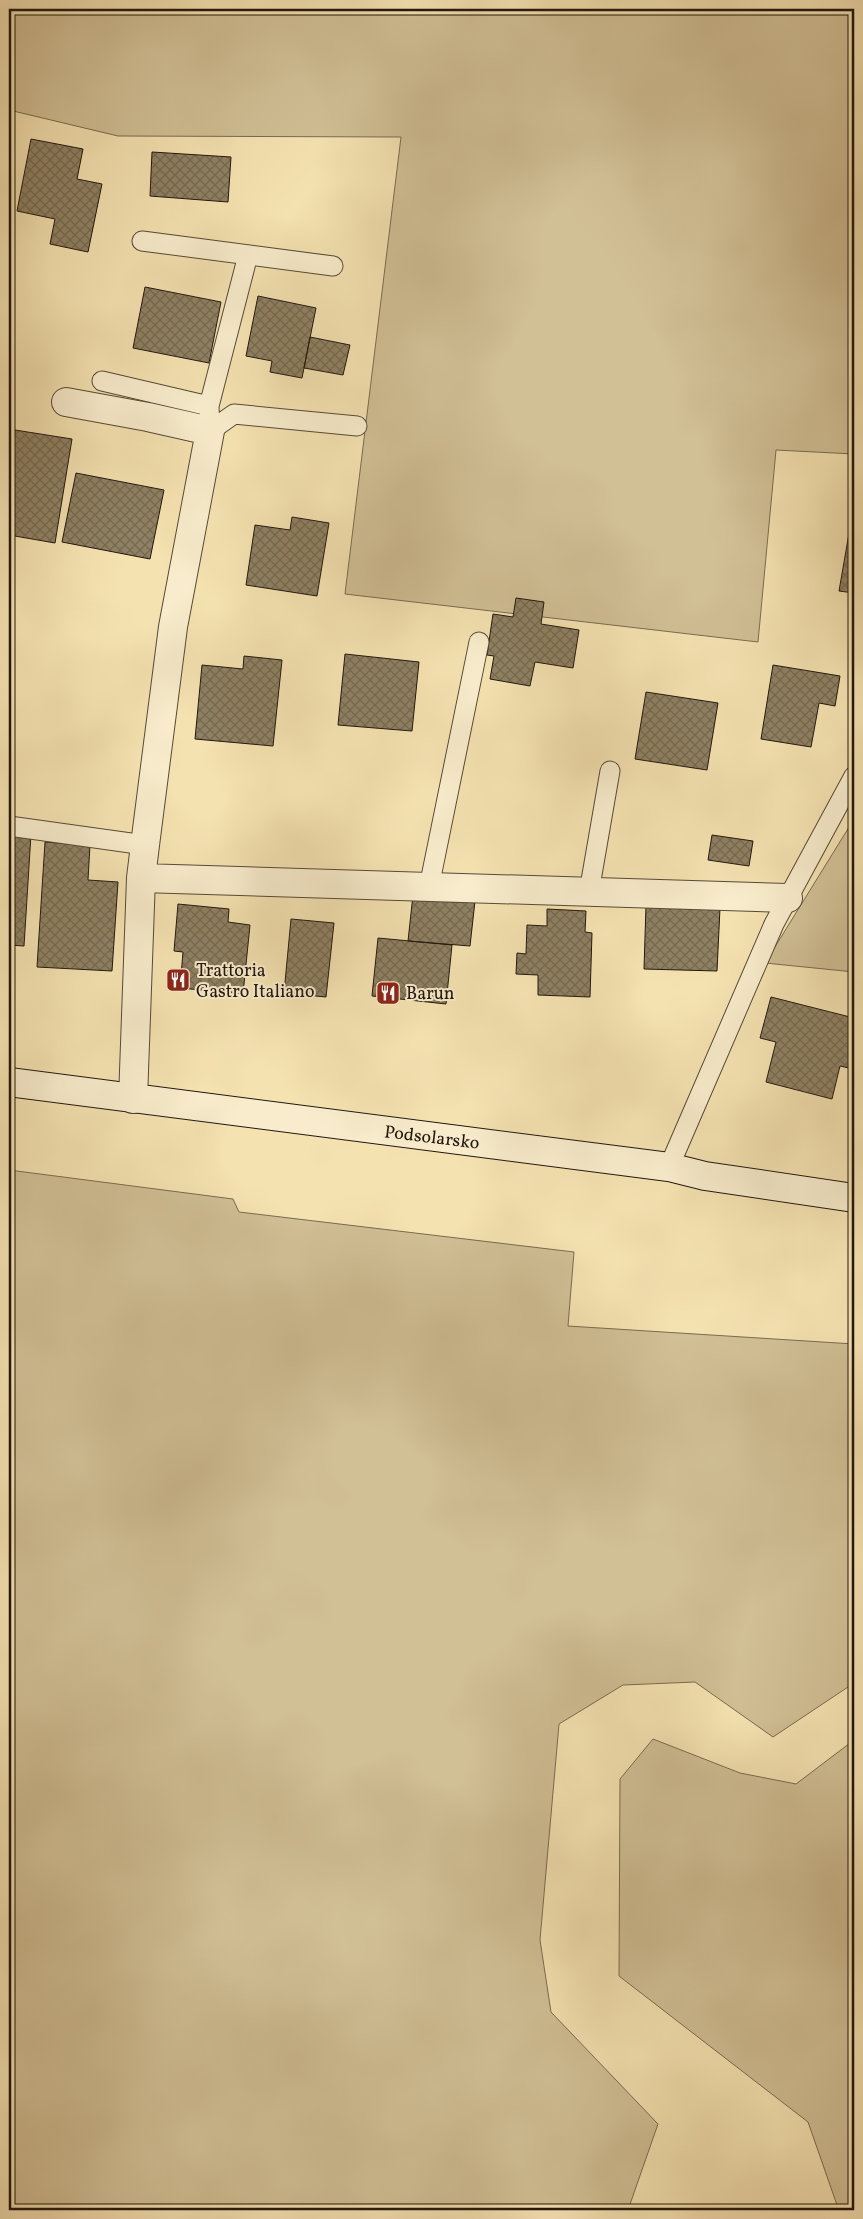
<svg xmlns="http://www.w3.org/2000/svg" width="863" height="2219" font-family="Vollkorn,serif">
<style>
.green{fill:#d1bf95;stroke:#796b52}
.building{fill:url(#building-cross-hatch);stroke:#21170e}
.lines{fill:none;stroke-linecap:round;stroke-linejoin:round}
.service-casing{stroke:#564a37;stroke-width:21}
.minor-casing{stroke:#564a37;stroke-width:30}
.secondary-casing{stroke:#21170e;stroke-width:30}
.service{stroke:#f8eccc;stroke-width:19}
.minor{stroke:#f8eccc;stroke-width:28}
.secondary{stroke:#f8eccc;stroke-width:28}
.labels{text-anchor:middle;stroke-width:4;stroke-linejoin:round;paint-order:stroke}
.poi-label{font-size:18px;fill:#21170e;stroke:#f8eccc;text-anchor:start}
.street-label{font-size:18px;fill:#21170e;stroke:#f8eccc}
</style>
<defs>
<pattern id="building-cross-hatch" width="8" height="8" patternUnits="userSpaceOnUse" patternTransform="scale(1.25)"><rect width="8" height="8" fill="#8f8163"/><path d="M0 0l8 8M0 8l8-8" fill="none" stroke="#746950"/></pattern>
</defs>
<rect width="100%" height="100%" fill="#f5e2b1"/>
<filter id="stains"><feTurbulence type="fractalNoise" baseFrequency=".004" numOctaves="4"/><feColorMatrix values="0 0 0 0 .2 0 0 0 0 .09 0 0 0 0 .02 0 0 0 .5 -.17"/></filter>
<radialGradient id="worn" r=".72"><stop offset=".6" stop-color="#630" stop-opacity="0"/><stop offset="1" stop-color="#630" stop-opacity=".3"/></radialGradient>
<path class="green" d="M9,9H854V454L776,450L758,642L345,594L401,137L118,136L9,110Z
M854,819V972L765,963Z
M9,1170L233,1199L239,1212L574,1252L568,1326L854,1344V1683L773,1737L695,1682L623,1685L559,1724L540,1940L551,2012L658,2124L628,2210H9Z
M653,1739L740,1773L796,1784L854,1740V2210H835L837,2205L808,2122L619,1976L620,1779Z"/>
<path class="building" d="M31,139L83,149L77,179L102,184L88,252L50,244L55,219L17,211Z
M152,152L231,157L228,202L150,196Z
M145,287L221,302L209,363L133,348Z
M258,296L316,308L302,378L270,372L272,361L246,356Z
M310,337L350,345L343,375L304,368Z
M15,430L72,439L55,543L9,535V467Z
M76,473L164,490L150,559L62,542Z
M852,516H854V593L839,591Z
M292,517L329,523L317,596L246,585L255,525L290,530Z
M516,598L544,602L541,624L579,630L573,668L535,662L530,686L490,679L494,656L487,655L493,614L513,617Z
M345,654L419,662L412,731L338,725Z
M244,656L282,660L273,746L195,739L202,665L243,669Z
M773,665L840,676L835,706L819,703L811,747L761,739Z
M646,692L718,703L707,770L635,759Z
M9,833L31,834L24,946L9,945Z
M712,835L753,841L749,866L708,860Z
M45,842L90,845L88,880L118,882L112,971L37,967Z
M413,895L475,901L470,946L408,941Z
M178,904L229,909L228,922L250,925L243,994L180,988L183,952L174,951Z
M646,905L720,908L717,971L644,969Z
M547,909L586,911L585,932L592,933L590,997L538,995V975L516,974L517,953L526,954L527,925L547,926Z
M291,919L334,923L326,997L284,993Z
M378,938L452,945L446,1004L372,996Z
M771,997L854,1018L853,1069L840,1066L832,1099L766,1082L776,1042L760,1038Z"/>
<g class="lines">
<g class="service-casing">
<path id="service" d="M142,241L333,266
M102,381L209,406
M210,431L209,406L248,255
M210,431L234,414L357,426
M9,826L145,845
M429,887L479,642
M589,892L610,771
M669,1167L774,924L854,776"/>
</g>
<g class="minor-casing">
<path id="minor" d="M66,402L148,417L210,431L173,627L145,845L141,878L133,1099
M141,878L788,898"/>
</g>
<g class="secondary-casing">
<path id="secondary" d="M9,1082L669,1167L705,1176L854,1198"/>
</g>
<use href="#service" class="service"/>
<use href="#minor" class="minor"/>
<use href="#secondary" class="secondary"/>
</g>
<defs>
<g id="restaurant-square" transform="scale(1.25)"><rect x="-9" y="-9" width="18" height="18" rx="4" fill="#8f2418" stroke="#f8eccc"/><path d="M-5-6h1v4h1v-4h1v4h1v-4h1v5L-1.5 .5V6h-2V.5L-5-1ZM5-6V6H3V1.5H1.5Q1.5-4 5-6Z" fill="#fff"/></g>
</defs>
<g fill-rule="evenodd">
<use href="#restaurant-square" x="178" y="980"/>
<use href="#restaurant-square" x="388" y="993"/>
</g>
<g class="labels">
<g class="poi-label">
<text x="196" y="976">Trattoria<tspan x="196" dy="21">Gastro Italiano</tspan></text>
<text x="406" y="999">Barun</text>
</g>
<g class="street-label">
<text transform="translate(432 1137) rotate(7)" y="6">Podsolarsko</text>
</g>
</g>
<rect width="863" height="2219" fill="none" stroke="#f5e2b1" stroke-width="30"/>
<rect x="10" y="10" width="843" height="2199" fill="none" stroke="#21170e" stroke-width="2.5"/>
<rect x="15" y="15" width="833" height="2189" fill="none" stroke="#21170e"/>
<rect width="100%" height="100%" filter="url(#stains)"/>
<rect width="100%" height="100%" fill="url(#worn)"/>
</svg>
